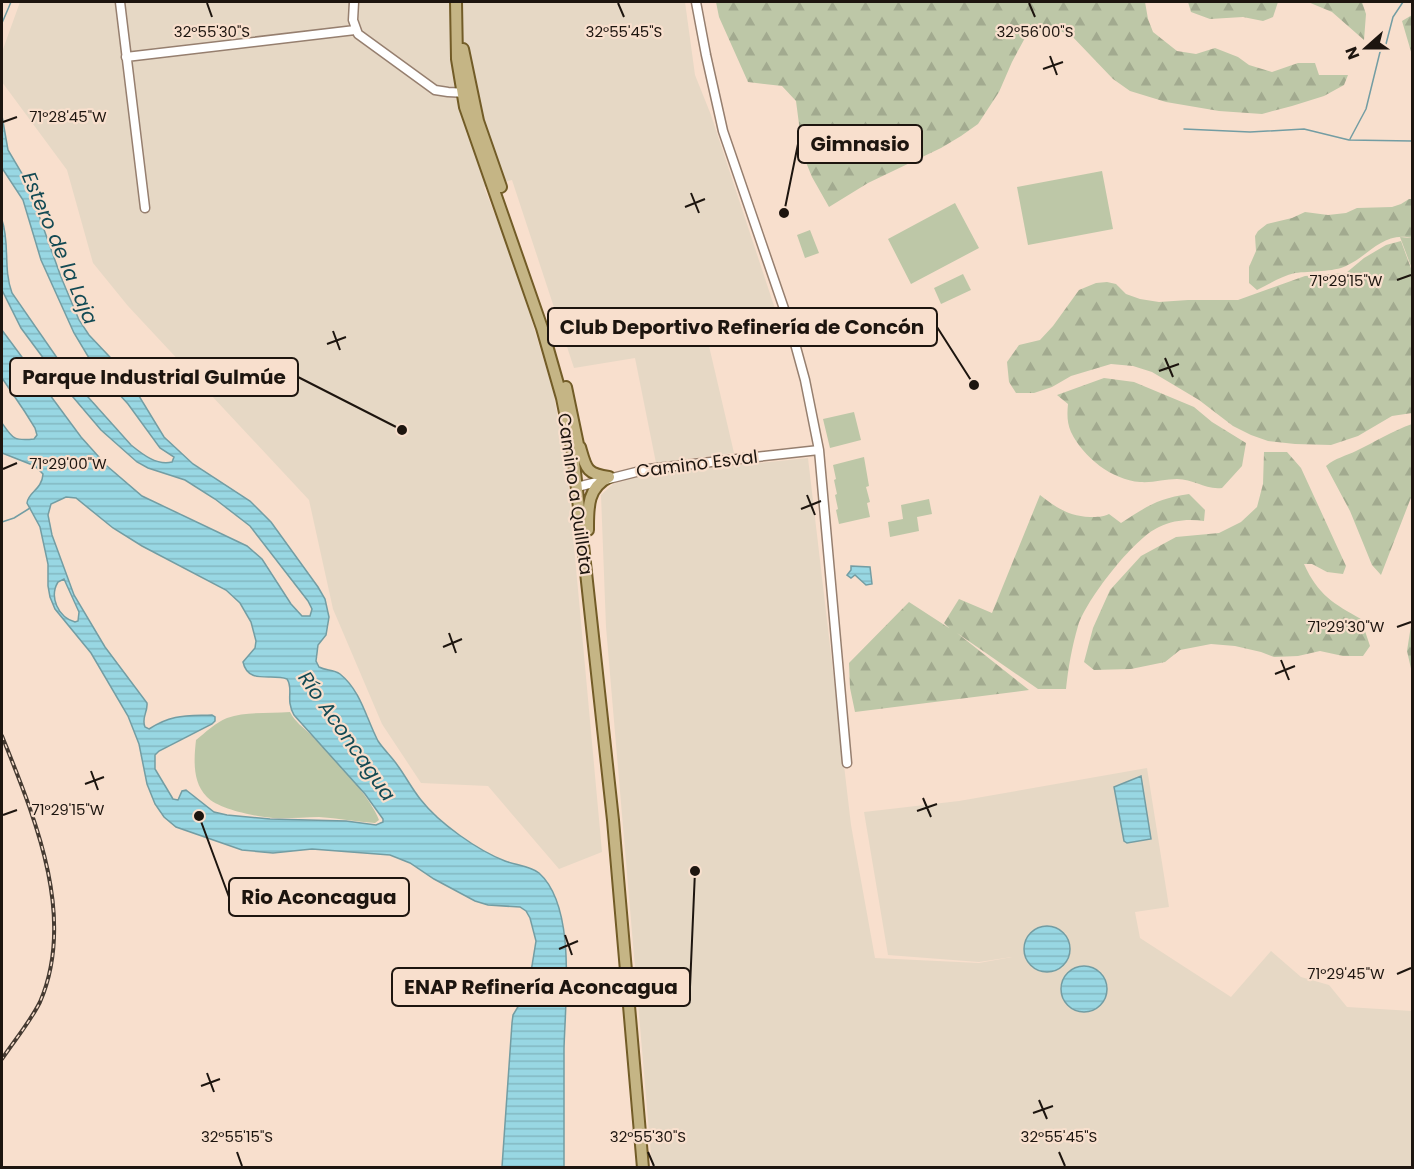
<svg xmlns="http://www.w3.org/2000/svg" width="1414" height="1169" font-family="Poppins,sans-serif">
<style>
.industrial{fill:#e6d8c5}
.green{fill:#bdc7a7}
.forest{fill:url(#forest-firs)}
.water{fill:url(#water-rules);stroke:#739da3;stroke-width:1.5;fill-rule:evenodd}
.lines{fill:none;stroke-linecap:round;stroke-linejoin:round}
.stream{stroke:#739da3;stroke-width:1.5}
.minor-casing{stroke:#967f6f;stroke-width:11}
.major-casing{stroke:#725c27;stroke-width:14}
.minor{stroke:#fff;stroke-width:8}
.major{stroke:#c5b585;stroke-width:10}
.rail-casing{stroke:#453a31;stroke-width:4}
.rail{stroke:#f8dfcd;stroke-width:1.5;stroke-dasharray:4.5;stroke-linecap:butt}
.ticks{fill:none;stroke:#1d150f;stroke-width:2}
.labels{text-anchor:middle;stroke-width:4.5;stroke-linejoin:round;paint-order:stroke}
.street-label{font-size:18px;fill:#1d150f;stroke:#f8dfcd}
.water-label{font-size:20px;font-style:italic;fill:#134a54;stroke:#f8dfcd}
.ticks-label{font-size:15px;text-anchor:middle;fill:#1d150f;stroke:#f8dfcd;stroke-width:4.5;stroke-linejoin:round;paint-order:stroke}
.leader{fill:none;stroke:#1d150f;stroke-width:2}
.callout-dot{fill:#1d150f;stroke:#f8dfcd;stroke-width:2}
.callout{fill:#f8dfcd;stroke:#1d150f;stroke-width:2}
.callout-label{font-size:20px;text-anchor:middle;font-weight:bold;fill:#1d150f}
</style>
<defs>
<pattern id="forest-firs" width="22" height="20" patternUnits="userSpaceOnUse" patternTransform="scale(1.5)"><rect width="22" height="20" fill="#bdc7a7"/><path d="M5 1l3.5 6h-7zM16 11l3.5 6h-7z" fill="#a2aa8f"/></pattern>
<pattern id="water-rules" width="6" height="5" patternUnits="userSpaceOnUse" patternTransform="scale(1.5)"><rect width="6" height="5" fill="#98d7e3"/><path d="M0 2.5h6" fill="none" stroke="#83b8c2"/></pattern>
</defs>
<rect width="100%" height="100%" fill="#f8dfcd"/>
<path class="industrial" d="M20,2H685L695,75L711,115L783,333L709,346L734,453L656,463L635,358L574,368L512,180L484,187L514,263L553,390L567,469L602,852L559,869L488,786L421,783L382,724L333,609L309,500L128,306L93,263L67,170L2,82V52Z
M808,458L851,825L875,958L979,963L1012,957L979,962L888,955L864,812L959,801L1147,768L1169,907L1135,912L1140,938L1231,997L1271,951L1301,977L1329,985L1347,1007L1412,1011V1167H652L606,627L601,495L613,484L649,474Z"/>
<path class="green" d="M1102,171L1113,229L1028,245L1017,187Z
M955,203L979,248L911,284L888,239Z
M810,230L819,253L805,258L797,235Z
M1400,237L1412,238V269Z
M963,274L971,290L941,304L934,288Z
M854,412L861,440L830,448L823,419Z
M864,457L869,486L866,487L870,502L867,503L870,517L839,524L836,510L838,509L835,495L837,494L834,480L836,479L833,465Z
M929,499L932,514L917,517L919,531L890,537L888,522L903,519L901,505Z
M290,712C295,722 303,727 312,736C330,753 371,797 379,820L375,823C356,822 338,818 319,817C304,817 288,819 273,818C257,817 218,809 207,797C192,782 194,759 196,740C206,732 215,723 227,718C247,711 270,714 290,712Z"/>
<path class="forest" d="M716,2H1145L1148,19L1153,32L1177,51L1196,54L1215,48L1238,57L1249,65L1272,72L1298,63H1315L1319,75H1348L1344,85L1324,96L1292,106L1262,114L1219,111L1166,102L1130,91L1113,79L1069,33L1048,30L1026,36L1012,62L999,92L978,124L961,136L941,148L868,183L829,207L812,177L803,155L796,101L782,86L748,82L719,17Z
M1188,2H1278L1273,17L1263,21L1243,17L1210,19L1191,12Z
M1308,2H1362L1366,14L1364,40L1332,12Z
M1412,15V55L1402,21Z
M1409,199H1412V238C1383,231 1370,255 1346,266C1334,272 1310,271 1295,273C1282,276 1269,284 1257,290L1249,283V267L1256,251L1255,236L1258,231L1267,224L1292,218L1305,212L1328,215L1346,213L1357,208L1392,207L1401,204Z
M1401,241L1412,271V413L1392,416L1358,436L1331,445L1295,444L1268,441L1251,435L1233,426L1199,400L1152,372L1133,366L1111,364L1071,376L1052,387L1034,393H1016L1009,382L1007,362L1019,345L1040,340L1053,326L1079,290L1096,283L1107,282L1116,284L1126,294L1140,299L1159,302L1188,300H1238L1305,276L1346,273L1364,258L1386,245Z
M1104,378L1134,382L1194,407L1212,422L1246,443L1242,466L1222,488C1205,490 1194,479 1177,479C1165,479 1153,483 1140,482C1112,480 1083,457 1071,432C1067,423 1067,414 1068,404L1057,395Z
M1412,424V495L1381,575L1372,565L1350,511L1326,466C1335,458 1346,456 1356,451C1375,442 1392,431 1412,424Z
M1264,452H1287L1301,468L1346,566L1343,574L1327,572L1312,564H1304C1318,595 1334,604 1361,619L1370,646L1363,656H1343L1320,651L1298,656L1274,657L1261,652L1235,646L1211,644L1180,650L1165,662L1131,669L1094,670L1084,662L1093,628L1110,590L1141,556L1176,537L1219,533L1241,522L1257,507L1263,484Z
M1189,494L1205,510L1204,521C1188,519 1174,520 1159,527C1134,538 1086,600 1078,626C1072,646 1068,669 1066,689H1038L957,633L1029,690L855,712L850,688L849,663L909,602L949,628L944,623L959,599L992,613L1040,495C1057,508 1068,516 1090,517C1097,517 1103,517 1109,514L1121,523C1146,507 1158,498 1189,494Z
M1412,619V673L1407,651Z"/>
<path class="water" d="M2,116L8,150L27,182L61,277L79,320L89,335L125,373L164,437L193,464L250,501L271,522L318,587L325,599L329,617L326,635L318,645L316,661L319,667C326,671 333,669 340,674C361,691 366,718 378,741C384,750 392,757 398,766C406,777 412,789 421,800C439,823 477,850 505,861C515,865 530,866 539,873C577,907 565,1002 564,1049C564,1088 564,1128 564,1167H502L512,1023L513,1015L528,990L536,941L530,918L526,911L520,907L488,905L475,901L434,879L410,863L390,855L312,849L273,853L242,850L176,827L164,817L155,804L147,784L139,744L128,716L91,653L55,609L50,597L48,586V564L40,527L27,503C28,492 42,490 43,474L35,466L2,453V423C13,439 14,441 34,439L37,435L35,428L25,412L2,378V330L81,437L107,466L142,496L247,546L262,559L291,604L302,616H310L312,609L308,601L250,526L215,499L185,480L148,468L137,462L101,430L67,390L21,328L2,290V220C10,243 3,269 12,293L71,378L131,445C142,454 157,466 172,462L174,457L160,448L128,404L95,368L74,333L41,260L23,200L2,168ZM66,497L76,498L113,528L142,546L226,590L240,603L251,622L256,641L255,648L243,662C248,685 272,673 287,679C294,689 285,699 294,715L365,794L383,819V822L376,825L346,821L270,819L227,815L214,812L186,790L182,791L178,800L173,799L155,769V755L159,751L212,724L215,721V717L212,715C186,716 172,714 149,729L145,727C141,718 148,712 147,703L105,647L74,595L52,535L48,515L51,504ZM64,579L79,612L78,621L75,622C58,617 49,597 58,582Z
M851,566L870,567L872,584L866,585L855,575L851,578L847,575L851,570Z
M1141,776L1151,839L1127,843L1124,841L1114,787Z
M1024 949a23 23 0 1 1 46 0a23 23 0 1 1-46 0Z
M1061 989a23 23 0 1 1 46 0a23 23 0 1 1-46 0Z"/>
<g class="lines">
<path class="stream" d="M2,23L11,2
M1184,129L1250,132L1304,129L1349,140L1412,141
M1350,139L1366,109L1380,52L1386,44L1393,17L1403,2
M2,522L14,518L30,508"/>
<g class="minor-casing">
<path id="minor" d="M120,2L145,208
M354,2L353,20L358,34L435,90L448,92L467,93
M696,2L706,55L723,131L791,329L805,380L819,450L847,763
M126,57L355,30
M577,487L648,469L819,450"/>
</g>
<g class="major-casing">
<path id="major" d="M456,2L457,59L465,107L542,328L562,398L573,453L613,820L643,1168
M463,49L478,121L501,187
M566,387L580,454
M580,447C586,468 586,474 609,477
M588,530C588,508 587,488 609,477"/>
</g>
<use href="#minor" class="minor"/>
<use href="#major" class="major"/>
<g class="rail-casing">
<path id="rail" d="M2,736C34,816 77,916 40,1002C30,1022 14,1041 2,1059"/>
</g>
<use href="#rail" class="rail"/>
</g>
<path class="ticks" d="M207,3L212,17M618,3L624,17M1029,3L1035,17M1050,56L1057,75M1043,69L1063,62M3,122L17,117M691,193L699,213M685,207L705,199M1397,280L1411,275M333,331L340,350M327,344L346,337M1165,358L1173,377M1159,371L1179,364M3,469L17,463M807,495L815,515M801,509L821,501M1397,627L1411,622M449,633L456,653M443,647L462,639M1281,660L1289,680M1275,674L1295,666M91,771L98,790M85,784L104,777M923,798L931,817M917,811L937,804M3,815L17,810M565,935L572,955M559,949L578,941M1397,974L1411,968M207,1073L214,1092M201,1086L220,1079M1039,1100L1047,1119M1033,1113L1053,1106M237,1152L242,1166M648,1152L654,1166M1059,1152L1065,1166"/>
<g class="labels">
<g class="street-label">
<text transform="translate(697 464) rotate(-7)" y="6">Camino Esval</text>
<text transform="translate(575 494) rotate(82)" y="6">Camino a Quillota</text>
</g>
<g class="water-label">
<text transform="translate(60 248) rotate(67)" y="7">Estero de la Laja</text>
<text transform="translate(347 736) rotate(55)" y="7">Río Aconcagua</text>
</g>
</g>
<g class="ticks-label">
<text x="212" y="37">32°55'30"S</text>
<text x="624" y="37">32°55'45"S</text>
<text x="1035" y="37">32°56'00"S</text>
<text x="68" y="122">71°28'45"W</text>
<text x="1346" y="286">71°29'15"W</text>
<text x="68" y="469">71°29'00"W</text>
<text x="1346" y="632">71°29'30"W</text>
<text x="68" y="815">71°29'15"W</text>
<text x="1346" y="979">71°29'45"W</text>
<text x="237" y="1142">32°55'15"S</text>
<text x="648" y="1142">32°55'30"S</text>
<text x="1059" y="1142">32°55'45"S</text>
</g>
<path class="leader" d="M784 213L798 144M974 385L937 327M402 430L298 377M199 816L229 897M695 871L690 987"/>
<g class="callout-dot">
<circle cx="784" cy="213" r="6"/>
<circle cx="974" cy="385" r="6"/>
<circle cx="402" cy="430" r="6"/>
<circle cx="199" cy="816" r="6"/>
<circle cx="695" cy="871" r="6"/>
</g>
<g class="callout">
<rect x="798" y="125" width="124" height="38" rx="6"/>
<rect x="548" y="308" width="389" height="38" rx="6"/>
<rect x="10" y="358" width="288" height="38" rx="6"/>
<rect x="229" y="878" width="180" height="38" rx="6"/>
<rect x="392" y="968" width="298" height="38" rx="6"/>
</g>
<g class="callout-label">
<text x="860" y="151">Gimnasio</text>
<text x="742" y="334">Club Deportivo Refinería de Concón</text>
<text x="154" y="384">Parque Industrial Gulmúe</text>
<text x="319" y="904">Rio Aconcagua</text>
<text x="541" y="994">ENAP Refinería Aconcagua</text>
</g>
<rect width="1414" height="1169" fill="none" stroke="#1d150f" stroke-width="6"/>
<g transform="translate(1366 48) rotate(249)" stroke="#f8dfcd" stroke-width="4.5" paint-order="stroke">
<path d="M0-4.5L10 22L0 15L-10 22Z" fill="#1d150f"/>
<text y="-9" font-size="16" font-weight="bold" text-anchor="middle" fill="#1d150f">N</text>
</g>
</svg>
